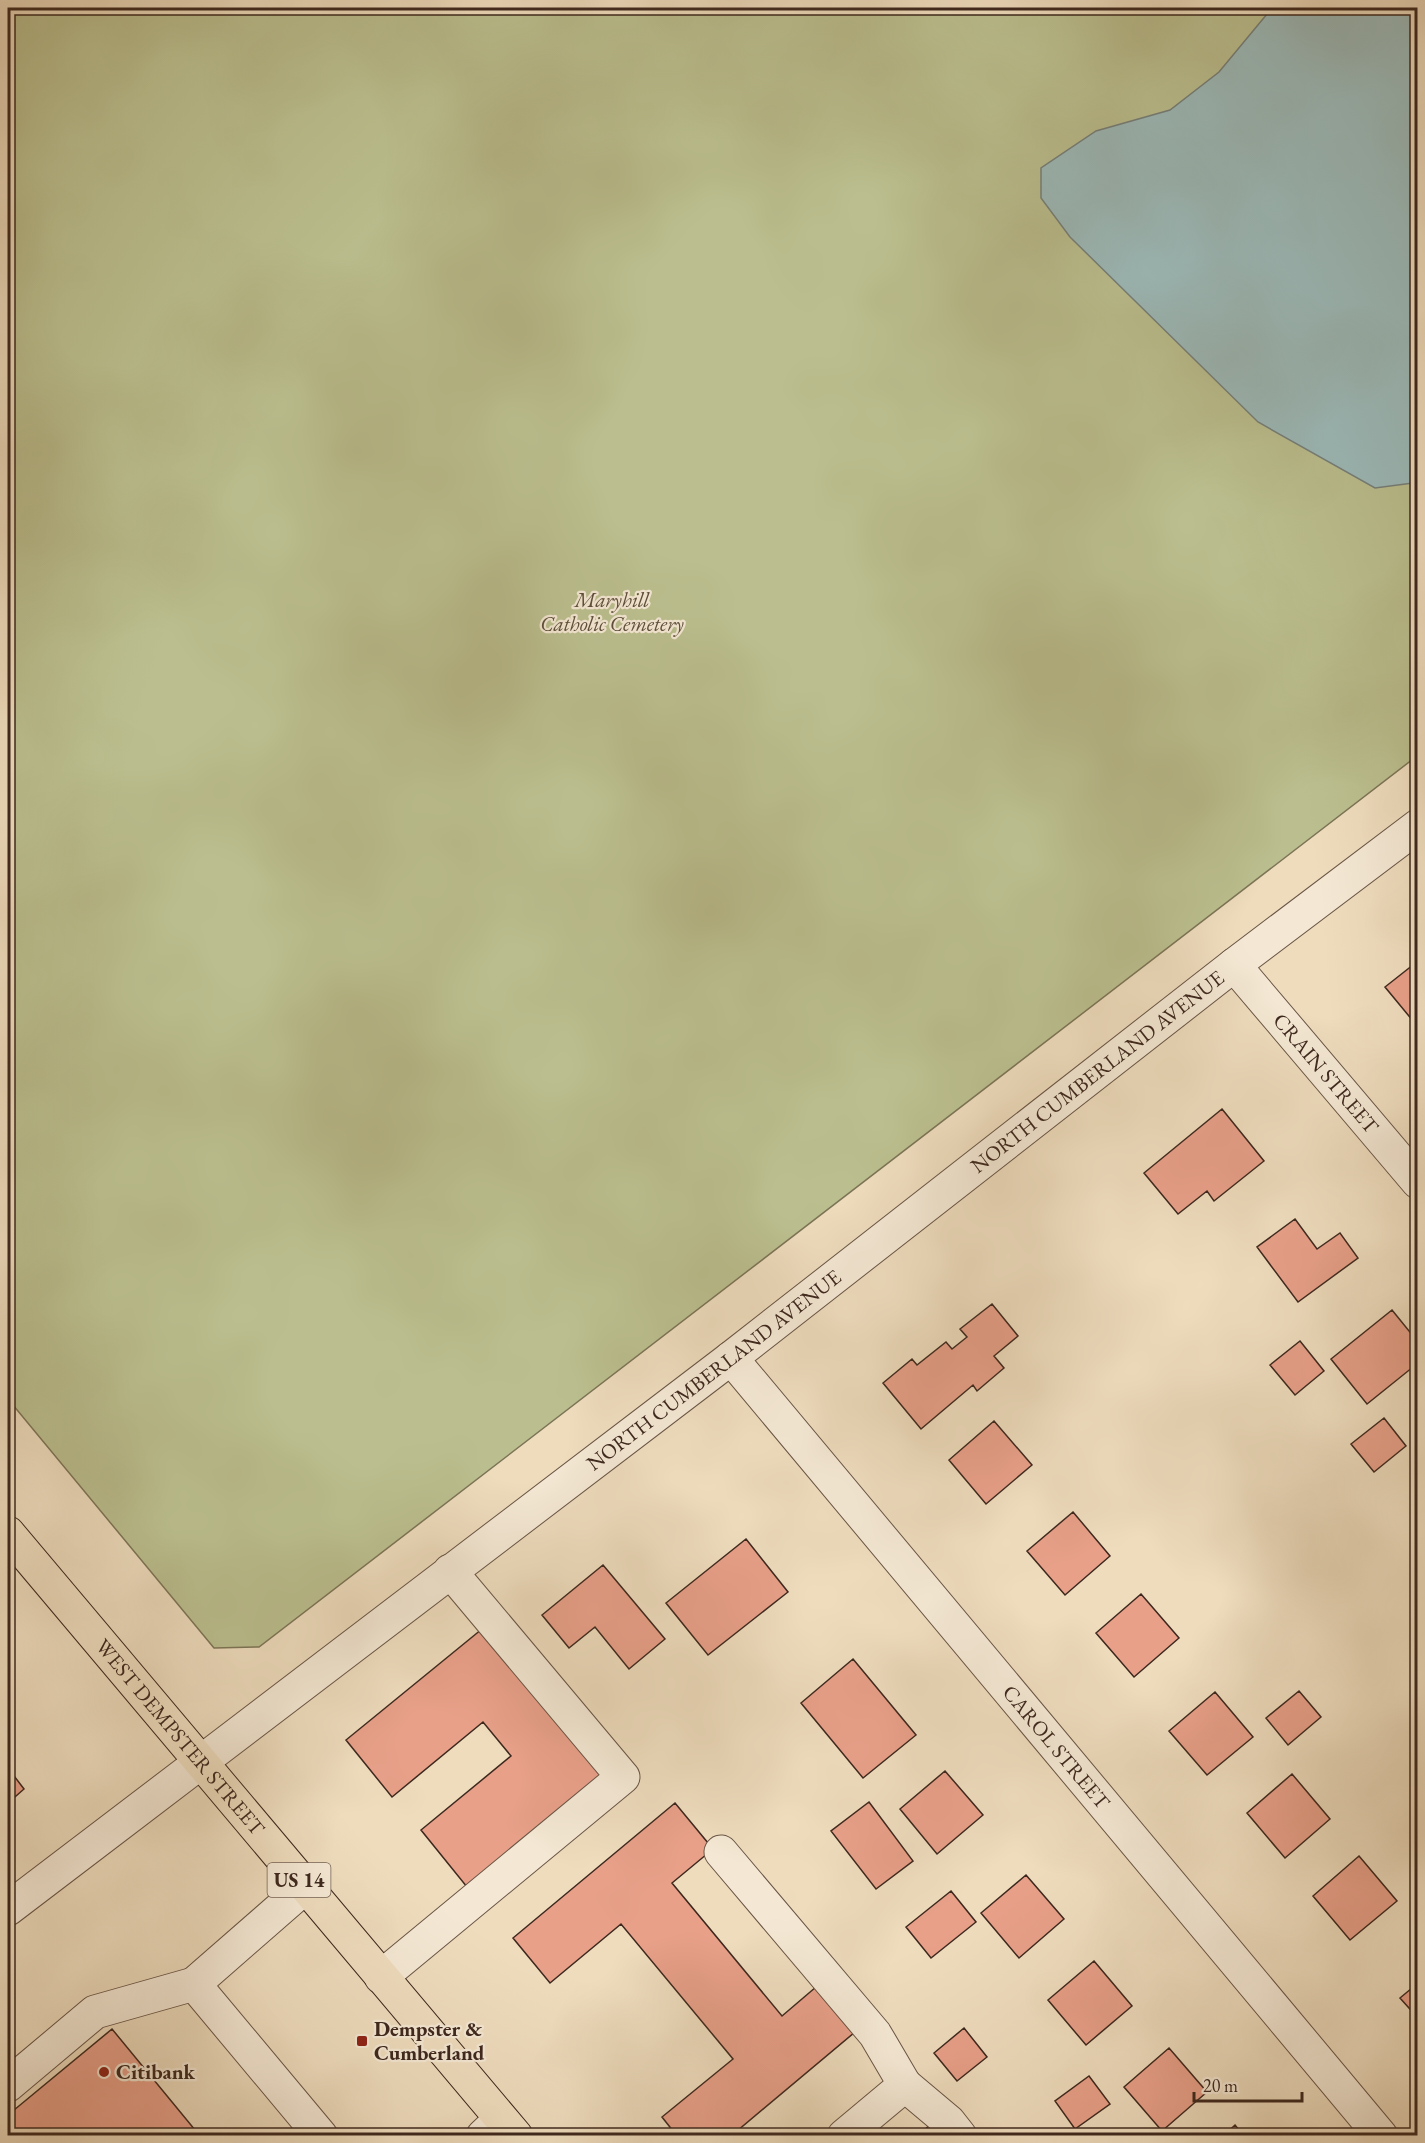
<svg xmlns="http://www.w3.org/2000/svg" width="1425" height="2143" font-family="'EB Garamond',serif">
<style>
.green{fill:#bbbf8f;stroke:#7c7456;stroke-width:1.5}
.water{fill:#9cbab9;stroke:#76807b;stroke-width:1.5}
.building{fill:#e8a089;stroke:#3e281e;stroke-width:1.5}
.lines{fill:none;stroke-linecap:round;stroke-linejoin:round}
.minor-casing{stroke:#6a5546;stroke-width:35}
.major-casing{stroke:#3e281e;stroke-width:35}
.minor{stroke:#f4e8d4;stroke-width:33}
.major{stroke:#eedcbd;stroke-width:33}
.poi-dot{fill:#8f2418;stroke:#f4e8d4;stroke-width:2}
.labels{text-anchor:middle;stroke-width:4.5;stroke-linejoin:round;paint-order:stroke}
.shield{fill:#f4e8d4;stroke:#756255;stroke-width:1.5}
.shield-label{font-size:20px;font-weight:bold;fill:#3e281e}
.park-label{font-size:21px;font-style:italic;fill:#5d4e3a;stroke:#f4e8d4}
.street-label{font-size:21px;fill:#3e281e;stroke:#f4e8d4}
.poi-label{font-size:21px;font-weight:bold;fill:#3e281e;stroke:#f4e8d4;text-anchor:start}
</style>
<rect width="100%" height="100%" fill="#eedcbd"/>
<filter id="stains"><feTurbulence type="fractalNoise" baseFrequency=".00333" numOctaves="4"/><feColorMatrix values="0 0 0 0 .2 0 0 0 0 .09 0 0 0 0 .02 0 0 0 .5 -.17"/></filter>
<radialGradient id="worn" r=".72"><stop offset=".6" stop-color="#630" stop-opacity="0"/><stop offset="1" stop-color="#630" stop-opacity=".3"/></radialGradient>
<path class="green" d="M8,8H1417V756L259,1647L214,1648L8,1399Z"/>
<path class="water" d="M1272,8H1417L1418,481L1413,483L1375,488L1258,422L1070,237L1041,198V168L1096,131L1170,110L1219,72Z"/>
<path class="building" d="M1418,961V1027L1385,987Z
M1222,1109L1264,1161L1214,1201L1207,1191L1178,1214L1144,1173Z
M1295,1219L1317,1249L1340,1233L1358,1258L1298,1302L1257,1247Z
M992,1304L1018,1336L994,1356L1004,1368L977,1391L973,1385L921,1429L883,1383L912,1359L917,1365L946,1342L952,1349L967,1337L960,1329Z
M1392,1310L1418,1342V1363L1367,1404L1331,1359Z
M1300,1341L1324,1371L1295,1395L1270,1365Z
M1384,1418L1406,1446L1374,1472L1351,1444Z
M994,1421L1032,1465L986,1504L949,1460Z
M1073,1512L1110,1556L1065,1595L1027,1551Z
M746,1539L788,1592L708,1655L666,1603Z
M603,1565L665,1639L629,1669L595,1627L569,1648L542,1615Z
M1141,1594L1179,1638L1134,1677L1096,1633Z
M482,1629L602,1776L467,1887L421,1830L511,1756L483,1722L392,1797L346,1740Z
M853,1659L916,1735L863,1778L801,1703Z
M1299,1691L1321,1717L1288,1745L1266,1718Z
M1215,1692L1253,1737L1207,1775L1169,1731Z
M8,1768L24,1789L8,1803Z
M945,1771L983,1815L937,1854L900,1809Z
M1292,1774L1330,1819L1285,1858L1247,1813Z
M869,1802L913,1861L876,1889L831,1831Z
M675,1803L713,1849L672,1883L782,2016L823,1981L861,2027L731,2136H677L662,2117L733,2059L621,1924L550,1983L513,1938Z
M1359,1856L1397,1901L1350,1940L1313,1896Z
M1026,1875L1064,1919L1019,1958L981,1913Z
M951,1891L976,1922L931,1958L906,1927Z
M1094,1961L1132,2006L1086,2045L1048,2000Z
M1418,1983V2018L1400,1998Z
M964,2028L987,2057L957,2081L934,2053Z
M112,2029L200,2136H8V2115Z
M1169,2048L1207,2092L1162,2131L1124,2087Z
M1089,2076L1110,2104L1075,2129L1055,2101Z
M937,2119L951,2136H917Z
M1235,2125L1244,2136H1223Z"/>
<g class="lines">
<g class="minor-casing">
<g id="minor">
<path id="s1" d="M1234,965L1418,1182"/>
<path id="s2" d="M731,1358L1381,2136"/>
<path d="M721,1852L875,2034L905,2085L844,2136"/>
<path d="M305,1887L194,1984L321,2136"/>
<path id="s3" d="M8,1909L731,1358L1234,965L1418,826"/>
<path d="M381,1977L623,1777L450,1571"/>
<path d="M8,2085L95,2012L194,1984"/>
<path d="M905,2085L949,2122L960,2136"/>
<path d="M483,2136L501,2119"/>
</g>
</g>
<g class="major-casing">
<g id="major">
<path id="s4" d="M8,1533L516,2136"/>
</g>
</g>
<use href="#minor" class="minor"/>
<use href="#major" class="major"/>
</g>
<g class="poi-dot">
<rect x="356" y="2035" width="12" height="12" rx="3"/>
<circle cx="104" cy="2072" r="6"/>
</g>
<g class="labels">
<rect class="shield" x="267.5" y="1863" width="63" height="34" rx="4.5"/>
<g class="shield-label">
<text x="299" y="1887">US 14</text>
</g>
<g class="park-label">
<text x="612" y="607">Maryhill<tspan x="612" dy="24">Catholic Cemetery</tspan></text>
</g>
<g class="street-label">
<text dy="7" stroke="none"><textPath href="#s3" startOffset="1374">NORTH CUMBERLAND AVENUE</textPath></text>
<text dy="7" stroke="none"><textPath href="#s1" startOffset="142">CRAIN STREET</textPath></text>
<text dy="7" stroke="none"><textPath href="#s3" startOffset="888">NORTH CUMBERLAND AVENUE</textPath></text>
<text dy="7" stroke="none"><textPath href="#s4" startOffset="267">WEST DEMPSTER STREET</textPath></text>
<text dy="7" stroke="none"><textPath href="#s2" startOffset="507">CAROL STREET</textPath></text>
</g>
<g class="poi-label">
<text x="374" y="2036">Dempster &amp;<tspan x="374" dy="24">Cumberland</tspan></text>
<text x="116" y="2079">Citibank</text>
</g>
</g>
<rect width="1425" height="2143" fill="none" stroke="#eedcbd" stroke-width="30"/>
<rect x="9" y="9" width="1407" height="2125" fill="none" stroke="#3e281e" stroke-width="3"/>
<rect x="15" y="15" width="1395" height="2113" fill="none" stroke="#3e281e" stroke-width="1.5"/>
<path d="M1194 2092v9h108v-9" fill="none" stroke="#3e281e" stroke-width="3"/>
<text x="1203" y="2092" font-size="18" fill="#3e281e" stroke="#f4e8d4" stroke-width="4.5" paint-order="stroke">20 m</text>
<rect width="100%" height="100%" filter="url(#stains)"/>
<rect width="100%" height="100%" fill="url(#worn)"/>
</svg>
